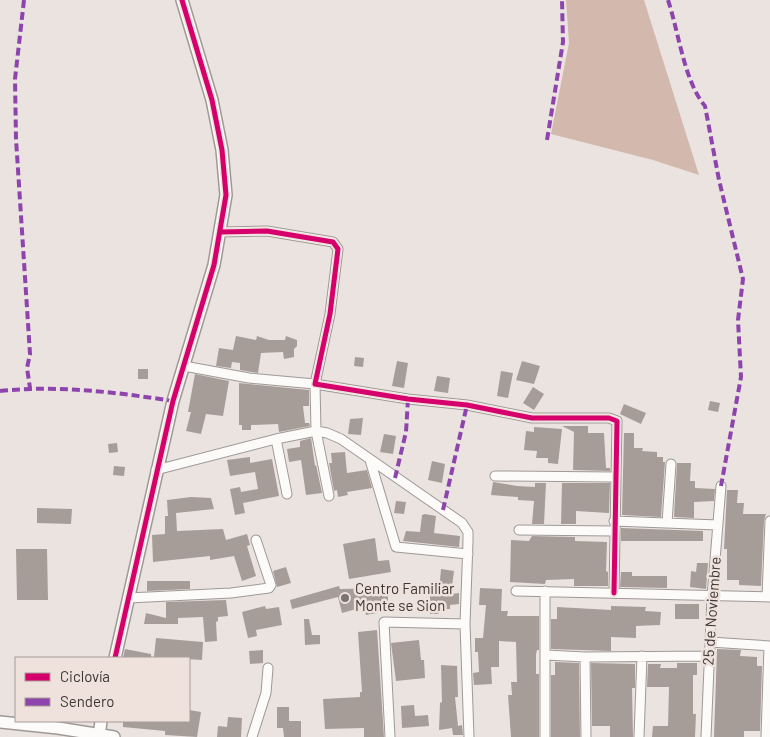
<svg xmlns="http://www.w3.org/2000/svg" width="770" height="737" font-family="Barlow,sans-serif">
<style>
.forest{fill:#d2b8ad}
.building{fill:#a79d98}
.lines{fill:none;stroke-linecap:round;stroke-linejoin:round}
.minor-casing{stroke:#9e9997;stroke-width:11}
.tertiary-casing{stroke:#9e9997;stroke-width:14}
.minor{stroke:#fcfbfa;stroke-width:9}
.tertiary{stroke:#fcfbfa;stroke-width:11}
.quiet{stroke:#8e44ad;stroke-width:4;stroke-dasharray:8 4;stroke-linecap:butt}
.cycleway-casing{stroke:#efe1db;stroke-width:8}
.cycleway{stroke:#d6006c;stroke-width:5}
.poi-dot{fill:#797371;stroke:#efe1db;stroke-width:2}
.labels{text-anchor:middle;stroke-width:5;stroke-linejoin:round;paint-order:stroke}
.poi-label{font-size:15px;fill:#3c3735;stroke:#efe1db;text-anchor:start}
.street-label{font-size:15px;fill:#3c3735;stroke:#efe1db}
</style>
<rect width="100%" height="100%" fill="#eae3e0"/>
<path class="forest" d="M566,0H644L699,175L653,160L551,134L569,43Z"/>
<path class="building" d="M236,336L256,340L257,336L269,340H285L286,336L297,340V346L294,349V357L284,359L283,352L261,353L258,373L240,370V363L232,362L231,368L216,366L219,348L233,350Z
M355,357L364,358L363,367L354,366Z
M397,361L408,363L404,388L392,386Z
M522,361L540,366L534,384L516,380Z
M138,369H148V379H138Z
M501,371L513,373L508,398L497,396Z
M195,374L229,381L223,416L206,414L201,434L186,431L191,412H188Z
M437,376L450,378L448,393L434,391Z
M239,383L309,390V406H303L305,423H309L310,426L279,432L278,424L251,425V430H242V425H239Z
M533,387L544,394L534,410L523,403Z
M710,401L720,403L718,412L708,410Z
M624,404L646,413L641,424L620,414Z
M363,418L361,435L348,434L350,419Z
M562,426H588V433H604L606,468H610V471L573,470L574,432Z
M534,427L562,429L558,464L548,463V458H536L537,451L524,450L526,431L534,432Z
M624,433H634V448H643L642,451L657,452V457H663V462H665L661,517L622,515Z
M384,434L396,436L393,454L380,452Z
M311,438L315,466L316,465L322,493L306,495L301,460L289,462L287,449L300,447V441Z
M117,443L118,452L109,453L108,444Z
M345,452L347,473L367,470L372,488L347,492L348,495L338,497L337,490L334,491L329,463H332L331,453Z
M250,457V463L272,459L279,496L243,503L245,513L235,515L230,489L240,487L241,492L258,489L255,472L230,476L227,460Z
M432,461L445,464L442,483L428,480Z
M677,463H691L690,481H695V488L715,489L714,501L694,502V518L674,517Z
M114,466L125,467L124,476L113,475Z
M493,482L517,486L535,487V483H546L544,524H532L534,501L518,500V497L491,495Z
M562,483H610L609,513L576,511V524H561Z
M727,490H738L737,503H744L743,514H766L764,521L761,586L739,585V580H727V549H724Z
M191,497L211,498L214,509L176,513L177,531L223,529L226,540L247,534L250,545L247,546L256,576L242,581L234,556L210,560V556L153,562L152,535L165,534V516H168L167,500Z
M396,501L406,502L404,514L394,513Z
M37,508L72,509L71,524L37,523Z
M425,514L436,516L434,533L460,536L459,547L403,541L406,531L420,532L422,515Z
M621,528L703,531V541H621Z
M532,536L575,537V541L607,542L606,571L608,572V586H574V579L546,580L545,584L510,582L511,540L529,541Z
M375,538L378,561L389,560L391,572L349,579L343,544Z
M16,549H47L48,600H17Z
M697,563H708L706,589L690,587L691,571L696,572Z
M286,567L291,583L277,587L273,571Z
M441,569L454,571L451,594L459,593V604L450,605V609H439V614H430V591H439Z
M621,572H632V576H667V588L620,587Z
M147,581H190V589L147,591Z
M339,586L340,589L388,588V611L366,615L363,607L342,613L338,597L292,609L290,600Z
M480,588L502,589L501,611H508L507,616H539V650H537L536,654V674H539V737H511L508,695H512L511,682H517L516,642L499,641V667H491L492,684L474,685L473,673L479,672L478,652H475V638H483L486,605H479Z
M226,600L228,616L218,617V621L216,622L217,641L205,642L203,617L178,618V624H144L146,613L166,618V602Z
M675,604H699V619H675Z
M265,606L266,609L279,607L282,625L256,630L257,636L248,638L242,612Z
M611,606L646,607L645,611L661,612L660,625L636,626V638L611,637V651L551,649V619H557V607L611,610Z
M304,619H309L312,635H320V644L305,645Z
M377,630L384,737H364V728L325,729L323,699L360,697V692H362L358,632Z
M156,638L203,642L202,660L154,657Z
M419,640L421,660H424L425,678L396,681L391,643Z
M125,649L151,654V658H123Z
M717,649L741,650L740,656L757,657V666H762L760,731H744V737H714Z
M263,650V663L250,664L249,651Z
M555,662L579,663L580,737H551V675H555Z
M591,663L635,664V688H632L633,737H610V726H592Z
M677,663H697V675H693V714H696L695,737H652L653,726H668L669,687H647L648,664H661L660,668H677Z
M441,665L457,666L458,697H455L458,726L462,725L463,735H453L452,728L439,730L440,703L442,702Z
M414,705L415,716L428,715L429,726L402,728L401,706Z
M277,707H289V721H301V737H284L283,728H277Z
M189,710L201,712L197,737L165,735V731L123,727V721H189Z
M228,717L242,718L241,737H217L218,726L227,727Z"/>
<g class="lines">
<g class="minor-casing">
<path id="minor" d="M220,232L267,231L333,242L338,249L330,314L315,384L408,399L467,405L532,418H609L617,421L614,593
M184,366L249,378L315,384L316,431L329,496
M276,439L287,494
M370,460L396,547L468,554
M156,470L276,439L316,431L327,433L341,439L462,523L468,532V541L465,624L469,737
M495,476L615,477
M614,521L718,525
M667,523L671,464
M519,530L614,531
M516,591L770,597
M767,597L770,521
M128,598L231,593L269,588L271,585L256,540
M710,642L770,646
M545,655L585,657L709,656
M585,657L586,737
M252,737L266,693L268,668
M390,737L384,622L465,624
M545,737V591
M639,737L642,656
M706,737L712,597L721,486
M766,737L769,646"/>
</g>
<g class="tertiary-casing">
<path id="tertiary" d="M115,658L173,401L214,265L226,195L222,150L212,100L182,0
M0,722L58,728L114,737
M99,737L101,721"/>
</g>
<use href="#minor" class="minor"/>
<use href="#tertiary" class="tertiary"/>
<path class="quiet" d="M24,0L15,79L16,139L30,354L27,368L30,388
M668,0C679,33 684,81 705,106L719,180L743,279L738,320L741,377L721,486
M547,140L563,42L562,0
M0,391C59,385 114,392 173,401
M395,478L406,432L408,399
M443,510L467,405"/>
<g class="cycleway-casing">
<path id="cycleway" d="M220,232L267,231L333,242L338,249L330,314L315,384L408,399L467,405L532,418H609L617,421L614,593
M115,658L173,401L214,265L226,195L222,150L212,100L182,0"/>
</g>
<use href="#cycleway" class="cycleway"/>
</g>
<circle class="poi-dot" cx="345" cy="598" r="5"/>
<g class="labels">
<g class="poi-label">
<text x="355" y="594">Centro Familiar<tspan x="355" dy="17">Monte se Sion</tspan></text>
</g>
<g class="street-label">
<text transform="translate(712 611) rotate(-86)" y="5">25 de Noviembre</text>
</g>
</g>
<rect x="15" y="657" width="175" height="65" fill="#efe1db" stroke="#a79d99"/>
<rect x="25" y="673" width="25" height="8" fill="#d6006c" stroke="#a79d99"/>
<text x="60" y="682" font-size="15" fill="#3c3735">Ciclovía</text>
<rect x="25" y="698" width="25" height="8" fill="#8e44ad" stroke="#a79d99"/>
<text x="60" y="707" font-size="15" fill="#3c3735">Sendero</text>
</svg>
